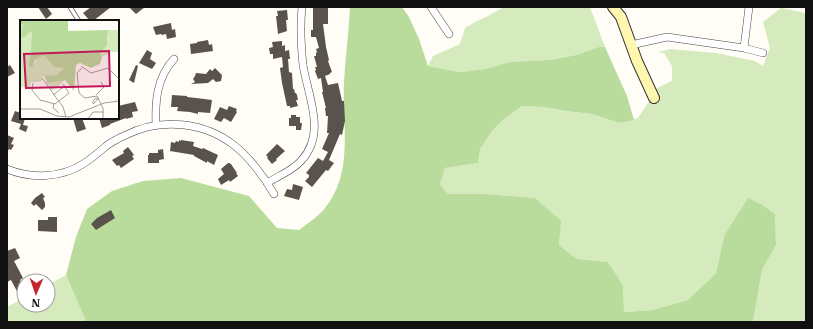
<svg xmlns="http://www.w3.org/2000/svg" width="813" height="329" font-family="'IBM Plex Serif',serif">
<style>
.green{fill:#d5ebbd}
.forest{fill:#b9dc9c}
.building{fill:#5a524d}
.lines{fill:none;stroke-linecap:round;stroke-linejoin:round}
.lane-casing{stroke:#444;stroke-width:5}
.street-casing{stroke:#444;stroke-width:8}
.secondary-casing{stroke:#333;stroke-width:12}
.lane{stroke:#fff;stroke-width:3.5}
.street{stroke:#fff;stroke-width:7}
.secondary{stroke:#fff6b0;stroke-width:10}
.inset-road{fill:none;stroke:#a09f9a;stroke-width:1}
.view{fill:#c2185b;fill-opacity:0.15;stroke:#c2185b;stroke-width:2}
.inset-edge{fill:none;stroke:#111;stroke-width:2}
</style>
<rect width="100%" height="100%" fill="#fffdf5"/>
<path class="green" d="M504,7H590L605,47H599L576,55L550,60L509,62L486,69L460,72L428,66L433,56L460,44L465,28L475,22L486,17Z
M781,8L806,13V322H753L762,270L776,245L775,214L764,206L724,236L716,273L688,300L652,310L624,312L623,285L608,262L577,259L559,245L560,221L535,198L485,194H448L440,184L445,168L478,163L480,149L492,131L504,119L522,106L541,107L566,111L592,114L619,123L638,118L648,103L653,90L672,81V66L664,53L658,52L670,49L716,53L755,61L763,66L770,48L763,22Z
M66,275L87,322H7V307L24,298V305H48V285Z"/>
<path class="forest" d="M350,7H402L409,17L419,39L428,66L460,72L486,69L509,62L550,60L576,55L599,47H605L627,96L634,120L619,123L592,114L566,111L542,107L522,106L504,119L492,131L480,149L478,163L445,168L440,184L448,194H485L535,198L561,221L559,245L577,259L608,262L623,285L624,312L652,310L688,300L716,273L724,236L748,198L764,206L775,214L776,245L762,270L753,322H86V321L66,275L76,237L87,209L112,191L143,181L181,178L249,196L277,228L299,230C307,224 320,215 325,208C354,173 342,125 344,83C345,58 349,33 350,7Z"/>
<path class="building" d="M38,7H47L52,14L46,19Z
M91,7H111L93,21H90L83,13Z
M129,7H145L136,14Z
M313,7H328V24H323L326,47L329,60L328,61L332,72L330,73V74L325,76L328,85L338,83L342,101H344L345,121L342,135L340,134L329,160L334,163L328,171L326,170L312,187L305,181L309,177V175L306,173L318,158L323,161L328,152L322,149L329,133H327L328,116H326L325,108H326L322,92H323L321,78L318,79L315,71L316,70L315,67H317L314,56H316V53L317,52L316,49L319,48L316,37H311V30H313Z
M287,10L288,20H286L287,31L278,34L276,16H278L277,11Z
M171,23L172,30L175,29L176,37L167,39L166,34L162,35L161,34L156,35L153,27Z
M208,40L209,45L212,44L213,51L191,54L190,44L197,43V42Z
M282,41V46L285,45V51L289,50L290,59H288L289,72L292,73L293,89H294L295,93H296L297,95L298,100H296L298,106L290,108V106H287L282,83L280,68L283,67L282,57L273,59V54H270L269,48L273,47L272,42Z
M147,50L152,53L150,59L156,63L152,69L139,63Z
M10,65L15,73L7,77V67Z
M136,65L138,66L134,83L129,80Z
M215,68L222,75L221,81L216,82L213,79L208,83L191,84L195,82L193,79L195,76L196,73L206,74L210,69L212,71Z
M172,95L187,96V97L196,98L212,100L210,113L198,112V114L190,112L177,111L178,107H171Z
M135,102L138,111L132,112L133,117L126,119V118L110,124V125L102,128L99,118H118V106Z
M229,106L237,109L236,111L237,112L231,122L224,118L221,122L214,119L220,107L227,110Z
M15,111L21,113V118H25L23,125L28,126L26,132L19,129L21,124L11,121Z
M291,115H296V117H300V123H302L301,130H296V126H289V118H291Z
M73,118H82L86,129L77,132Z
M7,135L14,138L11,144L14,145L11,150L9,149L7,152Z
M179,140L181,141V140L194,142L193,146L202,149L203,148L218,155L214,165L207,161V163L194,156V155L170,151L171,142L175,143L176,141L179,142Z
M277,144L285,151L276,159L277,160L272,164L267,158L268,157L266,155Z
M128,147L134,155L132,156L134,159L121,168L119,165L117,166L112,160L124,153L123,151Z
M163,149L164,159L159,160V163H148V155H149V153H158V150Z
M228,163H229L231,164L237,173H236L238,176L230,182L229,180L221,185L218,179L224,174L221,169Z
M293,184L303,187L299,200L284,196L287,189L292,190Z
M42,193L45,197L43,198L45,203V207L42,210L36,204L34,206L31,203L35,198Z
M111,210L115,218L96,230L91,224L97,218Z
M48,217H57V232L38,231V220H48Z
M15,248L20,258L14,261L23,278L20,280L24,287V292L19,295L11,280L7,282V251Z"/>
<g class="lines">
<g class="lane-casing">
<path id="lane" d="M70,7L79,21"/>
</g>
<g class="street-casing">
<path id="street" d="M431,7L449,34
M631,45L667,37L744,48L763,53
M744,48L749,7
M156,125C155,101 157,77 174,59
M7,169C31,179 61,178 83,164C91,159 98,153 105,147C111,142 119,138 126,135C161,117 205,122 235,146C249,157 265,178 274,194
M267,183C278,176 292,171 301,161C327,133 308,97 303,65C301,46 300,26 302,7"/>
</g>
<g class="secondary-casing">
<path id="secondary" d="M613,7L621,17L637,61L654,98"/>
</g>
<use href="#lane" class="lane"/>
<use href="#street" class="street"/>
<use href="#secondary" class="secondary"/>
</g>
<g transform="translate(20 20)">
<rect width="99" height="99" fill="#fffdf5"/>
<path d="M0,4L3,5L1,15L10,11L12,13L9,43L14,44L18,37L24,35L44,48L35,56H23L21,62H11L9,68L0,67ZM88,10H99V32H91L82,37L80,33L88,20ZM39,60H45L32,71L27,63Z" fill="#d5ebbd"/>
<path d="M1,0H48V11L88,10L87,25L80,33L82,37L80,44L71,48L60,43L56,45L54,71L45,60L27,63L24,55L35,56L44,48L34,47L24,35L15,40L12,48L9,46L12,13L10,11L5,17H0L3,5L0,4Z" fill="#b9dc9c"/>
<path class="inset-road" d="M61,46L71,53L88,48L99,59M62,48L57,53L59,73L65,78L77,76L83,88V99M22,58L43,87L46,97M13,63L12,70L20,80L35,84L49,73L43,64M33,75L45,66M76,75L84,67L81,62M78,79L73,84V81L75,79L79,78M34,83L33,88L39,93M0,89H20L37,96L49,97L84,83L99,81M68,99L73,92H84"/>
<path class="view" d="M89,31L90,66L6,68L4,34Z"/>
<rect width="99" height="99" class="inset-edge"/>
</g>
<rect width="813" height="329" fill="none" stroke="#111111" stroke-width="16"/>
<g transform="translate(36 293) rotate(182)"><circle r="19" fill="#ffffff" stroke="#a0a0a0"/>
<path d="M0-3L7 15L0 10L-7 15Z" fill="#c4262e"/>
<text y="-6" font-size="11" font-weight="bold" text-anchor="middle" fill="#111111">N</text>
</g>
</svg>
